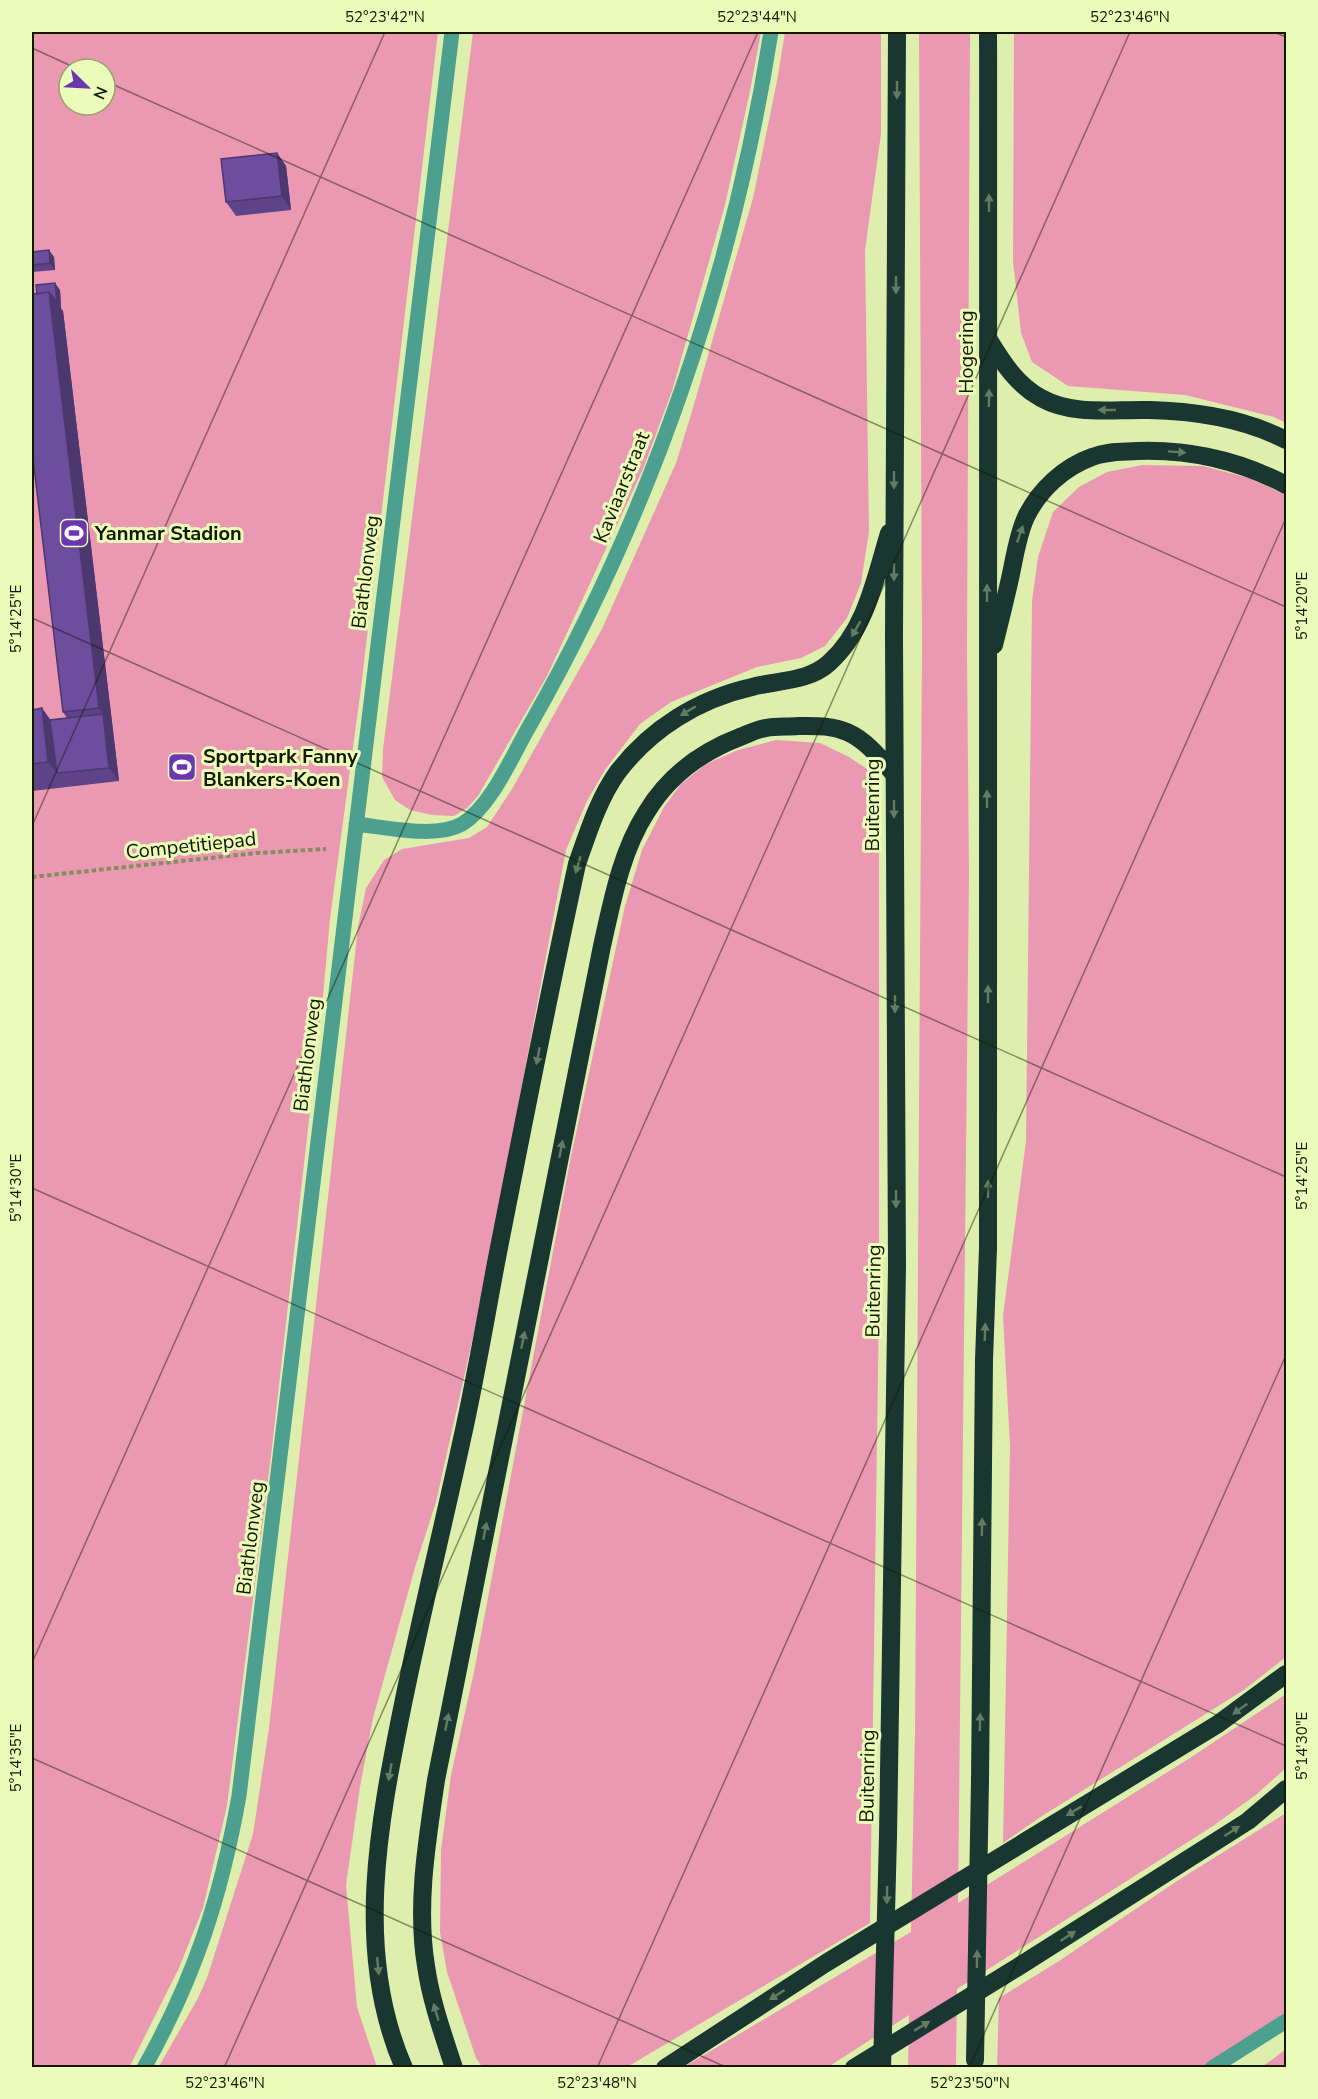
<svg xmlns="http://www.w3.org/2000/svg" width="1318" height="2099" font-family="'Nunito Sans',sans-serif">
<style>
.green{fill:#eb99b2;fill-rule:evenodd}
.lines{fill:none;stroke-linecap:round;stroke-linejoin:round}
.path{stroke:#838e60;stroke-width:4;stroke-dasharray:4.5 3;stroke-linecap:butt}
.minor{stroke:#4d9f90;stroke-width:15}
.highway{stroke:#193631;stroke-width:18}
.highway-bridge{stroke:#193631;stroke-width:18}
.wall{fill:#5e4388}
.shaded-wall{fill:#4c376f}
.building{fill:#6d4e9e;stroke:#4c376f;stroke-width:1.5}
.oneway{fill:#627b61}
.ticks{fill:none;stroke:#131801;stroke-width:1.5;stroke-opacity:0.45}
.labels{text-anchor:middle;stroke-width:6;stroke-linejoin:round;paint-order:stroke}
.street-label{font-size:20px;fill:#131801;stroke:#ebfcba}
.poi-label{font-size:20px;font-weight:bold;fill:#131801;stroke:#ebfcba;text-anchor:start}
.neatline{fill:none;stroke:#131801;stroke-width:2}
.ticks-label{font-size:15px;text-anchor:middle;fill:#131801}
</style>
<rect width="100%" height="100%" fill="#deefad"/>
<path class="green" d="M32,32H438L361,688L330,919L323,996L271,1456L227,1806L203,1908L179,1968L129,2068L32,2067ZM69,69H105V105H69Z
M473,32H761L750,91L725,205L672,391L643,469L547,676L478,796L467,808L454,816L432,815L410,810L395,800L382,777L383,749Z
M785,32H881V134L865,250L869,532L861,583L847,618L825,646L801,658L757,667L671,702L640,724L605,770L587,801L566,850L484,1288L436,1502L416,1564L373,1718L360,1787L346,1885L357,2007L377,2067L158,2068L198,1998L207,1978L253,1834L269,1728L358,927L366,888L384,860L402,849L469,838L487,827L512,789L602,629L676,463L693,408L753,198L777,81Z
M919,32H970L967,651L969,875L958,1903L1190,1758L1286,1694V1768L1257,1794L1213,1826L957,1989L956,2067H908L909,2015L828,2067L682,2068L911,1932L915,1731L922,647Z
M1014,32H1286V423L1274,417L1185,395L1068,386L1032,362L1021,333L1013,261Z
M1142,465L1203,466L1249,478L1286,495V1657L1244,1690L1042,1816L1003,1843L1010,1446L1003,1316L1026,1141L1032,601L1038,557L1053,512L1079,487L1107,472Z
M776,740L820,743L849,757L870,771L879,791V1304L870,1923L627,2067L483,2068L476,2058L447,1972L440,1932L441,1850L451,1775L474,1672L570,1161L625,906L642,850L664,807L681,784L706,764L738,750Z
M1286,1813V2017L1211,2067L997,2068L999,1998L1059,1961L1177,1881Z
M1286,2049V2067H1262Z"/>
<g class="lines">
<path class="path" d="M32,877L257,853L326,849"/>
<path class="minor" d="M356,824C385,827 436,839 462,824C491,807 513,754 530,725C652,511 733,274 771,32
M144,2068C195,1977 221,1897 239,1796L452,32
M1212,2068L1286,2021"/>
<path class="highway" d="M989,340C1003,363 1017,385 1041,398C1073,416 1113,409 1149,410C1197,411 1243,418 1286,440
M994,645C1000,621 1006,597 1011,574C1015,555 1018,534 1026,517C1039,490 1064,467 1092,457C1107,451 1122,452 1137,451C1190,449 1240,461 1286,485
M980,1780L984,1360L988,1248C987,842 990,437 988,32
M888,1836L897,1266L894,636L897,32
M404,2068C353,1952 379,1822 403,1704C421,1615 443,1527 462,1439C475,1381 485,1322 496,1263C522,1130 548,997 577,864C588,833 598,800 617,773C651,728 699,699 752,687C778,680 808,682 829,663C866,630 875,579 889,533
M454,2068C443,2034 431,2001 426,1966C416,1905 427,1841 436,1780L602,946C612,902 621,852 646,813C668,776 701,752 740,737C748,734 757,729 766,728C776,726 787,727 798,726C815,726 831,725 847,732C866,740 881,759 894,774
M665,2068L826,1963L1218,1724L1286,1674
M854,2068L1018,1967L1248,1821L1286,1789"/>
<path class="highway-bridge" d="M975,2060L980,1780
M882,2068L888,1836"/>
</g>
<path class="wall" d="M277,153L286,166L291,210L236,216L226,202Z
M32,252L54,257L55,270L32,272Z
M60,290L61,308V309L63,311L119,781L32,791V710L50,720L67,718L63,712L37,294Z"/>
<path class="shaded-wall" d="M277,153L286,166L291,210L282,196Z
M49,250L54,257L55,270L50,263Z
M55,283L60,290L61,308L57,302Z
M49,292L63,311L119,781L109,768L103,714L99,708Z
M42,708L60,733L57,773L48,762Z"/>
<path class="building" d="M277,153L282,196L226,202L221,159Z
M49,250L50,263L32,265V252Z
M55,283L57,302L49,292L37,294L36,285Z
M49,292L99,708L63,712L32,450V294Z
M42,708L48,762L32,764V710Z
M103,714L109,768L57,773L50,720Z"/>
<defs><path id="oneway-solid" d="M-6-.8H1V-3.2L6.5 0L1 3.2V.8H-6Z" transform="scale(1.5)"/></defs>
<g class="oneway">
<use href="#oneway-solid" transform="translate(897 90) rotate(90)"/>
<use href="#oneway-solid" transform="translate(989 203) rotate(-90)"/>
<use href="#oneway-solid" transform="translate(896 285) rotate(90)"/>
<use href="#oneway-solid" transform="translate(989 398) rotate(-89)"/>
<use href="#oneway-solid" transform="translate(1107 410) rotate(-180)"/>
<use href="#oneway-solid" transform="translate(1177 452) rotate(4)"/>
<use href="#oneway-solid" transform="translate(894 480) rotate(90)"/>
<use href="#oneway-solid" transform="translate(1020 534) rotate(-71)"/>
<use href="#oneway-solid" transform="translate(894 572) rotate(90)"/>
<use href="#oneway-solid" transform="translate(987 593) rotate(-90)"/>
<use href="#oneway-solid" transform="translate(856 629) rotate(119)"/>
<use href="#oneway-solid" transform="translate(688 711) rotate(149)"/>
<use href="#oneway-solid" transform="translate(987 799) rotate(-90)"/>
<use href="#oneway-solid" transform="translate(894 809) rotate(90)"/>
<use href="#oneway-solid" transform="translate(578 865) rotate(106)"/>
<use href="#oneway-solid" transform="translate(988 994) rotate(-90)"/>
<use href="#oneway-solid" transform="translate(895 1004) rotate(90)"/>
<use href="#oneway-solid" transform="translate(538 1056) rotate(101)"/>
<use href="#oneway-solid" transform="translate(561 1149) rotate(-79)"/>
<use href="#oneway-solid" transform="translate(988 1189) rotate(-90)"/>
<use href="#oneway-solid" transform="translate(896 1199) rotate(90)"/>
<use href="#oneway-solid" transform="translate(985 1332) rotate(-88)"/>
<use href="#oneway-solid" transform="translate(523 1340) rotate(-79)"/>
<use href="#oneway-solid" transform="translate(982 1527) rotate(-89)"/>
<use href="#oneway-solid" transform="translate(485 1531) rotate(-79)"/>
<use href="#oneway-solid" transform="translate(1240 1709) rotate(144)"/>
<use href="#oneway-solid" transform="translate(447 1722) rotate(-79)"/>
<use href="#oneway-solid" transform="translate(980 1722) rotate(-89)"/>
<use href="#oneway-solid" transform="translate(390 1772) rotate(100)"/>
<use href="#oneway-solid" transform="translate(1074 1811) rotate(149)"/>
<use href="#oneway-solid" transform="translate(1232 1831) rotate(-33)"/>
<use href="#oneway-solid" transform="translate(887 1895) rotate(91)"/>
<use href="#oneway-solid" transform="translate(1068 1936) rotate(-33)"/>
<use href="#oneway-solid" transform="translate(977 1959) rotate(-89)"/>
<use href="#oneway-solid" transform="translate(378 1966) rotate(84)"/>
<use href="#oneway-solid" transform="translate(777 1995) rotate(147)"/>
<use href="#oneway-solid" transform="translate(436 2012) rotate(-106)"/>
<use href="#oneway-solid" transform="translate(922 2026) rotate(-31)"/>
</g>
<path class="ticks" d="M1274,32L1286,37M32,48L78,69M105,81L1286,607M32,618L1286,1177M32,826L385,32M32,1188L1286,1746M32,1663L758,32M32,1758L728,2068M224,2068L1130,32M597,2068L1286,518M969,2068L1286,1355"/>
<defs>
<g id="stadium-square" transform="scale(1.5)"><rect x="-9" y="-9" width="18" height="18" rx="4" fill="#6c37ae" stroke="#ebfcba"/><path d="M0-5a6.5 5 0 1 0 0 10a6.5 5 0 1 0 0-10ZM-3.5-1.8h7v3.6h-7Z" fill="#fff"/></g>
</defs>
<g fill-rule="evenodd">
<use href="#stadium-square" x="74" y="533"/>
<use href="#stadium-square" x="182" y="767"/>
</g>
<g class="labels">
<g class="street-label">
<text transform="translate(966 352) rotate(-90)" y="7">Hogering</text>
<text transform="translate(621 487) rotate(-68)" y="7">Kaviaarstraat</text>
<text transform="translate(365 572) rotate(-83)" y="7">Biathlonweg</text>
<text transform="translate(872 805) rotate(-90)" y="7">Buitenring</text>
<text transform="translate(191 845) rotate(-6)" y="7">Competitiepad</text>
<text transform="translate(307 1055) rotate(-83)" y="7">Biathlonweg</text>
<text transform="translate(873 1291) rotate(-89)" y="7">Buitenring</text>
<text transform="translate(250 1538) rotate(-83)" y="7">Biathlonweg</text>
<text transform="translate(867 1776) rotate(-89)" y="7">Buitenring</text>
</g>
<g class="poi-label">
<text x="95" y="540">Yanmar Stadion</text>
<text x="203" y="763">Sportpark Fanny<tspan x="203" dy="23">Blankers-Koen</tspan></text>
</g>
</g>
<rect width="1318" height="2099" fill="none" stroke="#ebfcba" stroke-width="66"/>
<g transform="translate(87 87) rotate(114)"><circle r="28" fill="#ebfcba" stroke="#95a170" stroke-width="1.5"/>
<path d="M0-4.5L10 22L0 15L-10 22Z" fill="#6c37ae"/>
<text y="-9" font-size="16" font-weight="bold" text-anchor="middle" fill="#131801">N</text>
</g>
<rect x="33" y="33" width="1252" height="2033" class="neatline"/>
<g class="ticks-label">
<text x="385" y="22">52°23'42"N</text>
<text x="757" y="22">52°23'44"N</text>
<text x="1130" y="22">52°23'46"N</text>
<text transform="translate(1302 606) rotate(-90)" y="5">5°14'20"E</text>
<text transform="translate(16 619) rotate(-90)" y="5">5°14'25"E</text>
<text transform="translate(1302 1176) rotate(-90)" y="5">5°14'25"E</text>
<text transform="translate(16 1188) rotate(-90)" y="5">5°14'30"E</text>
<text transform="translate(1302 1746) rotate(-90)" y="5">5°14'30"E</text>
<text transform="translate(16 1758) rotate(-90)" y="5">5°14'35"E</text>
<text x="225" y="2088">52°23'46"N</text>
<text x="597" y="2088">52°23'48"N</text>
<text x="970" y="2088">52°23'50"N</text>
</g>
</svg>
